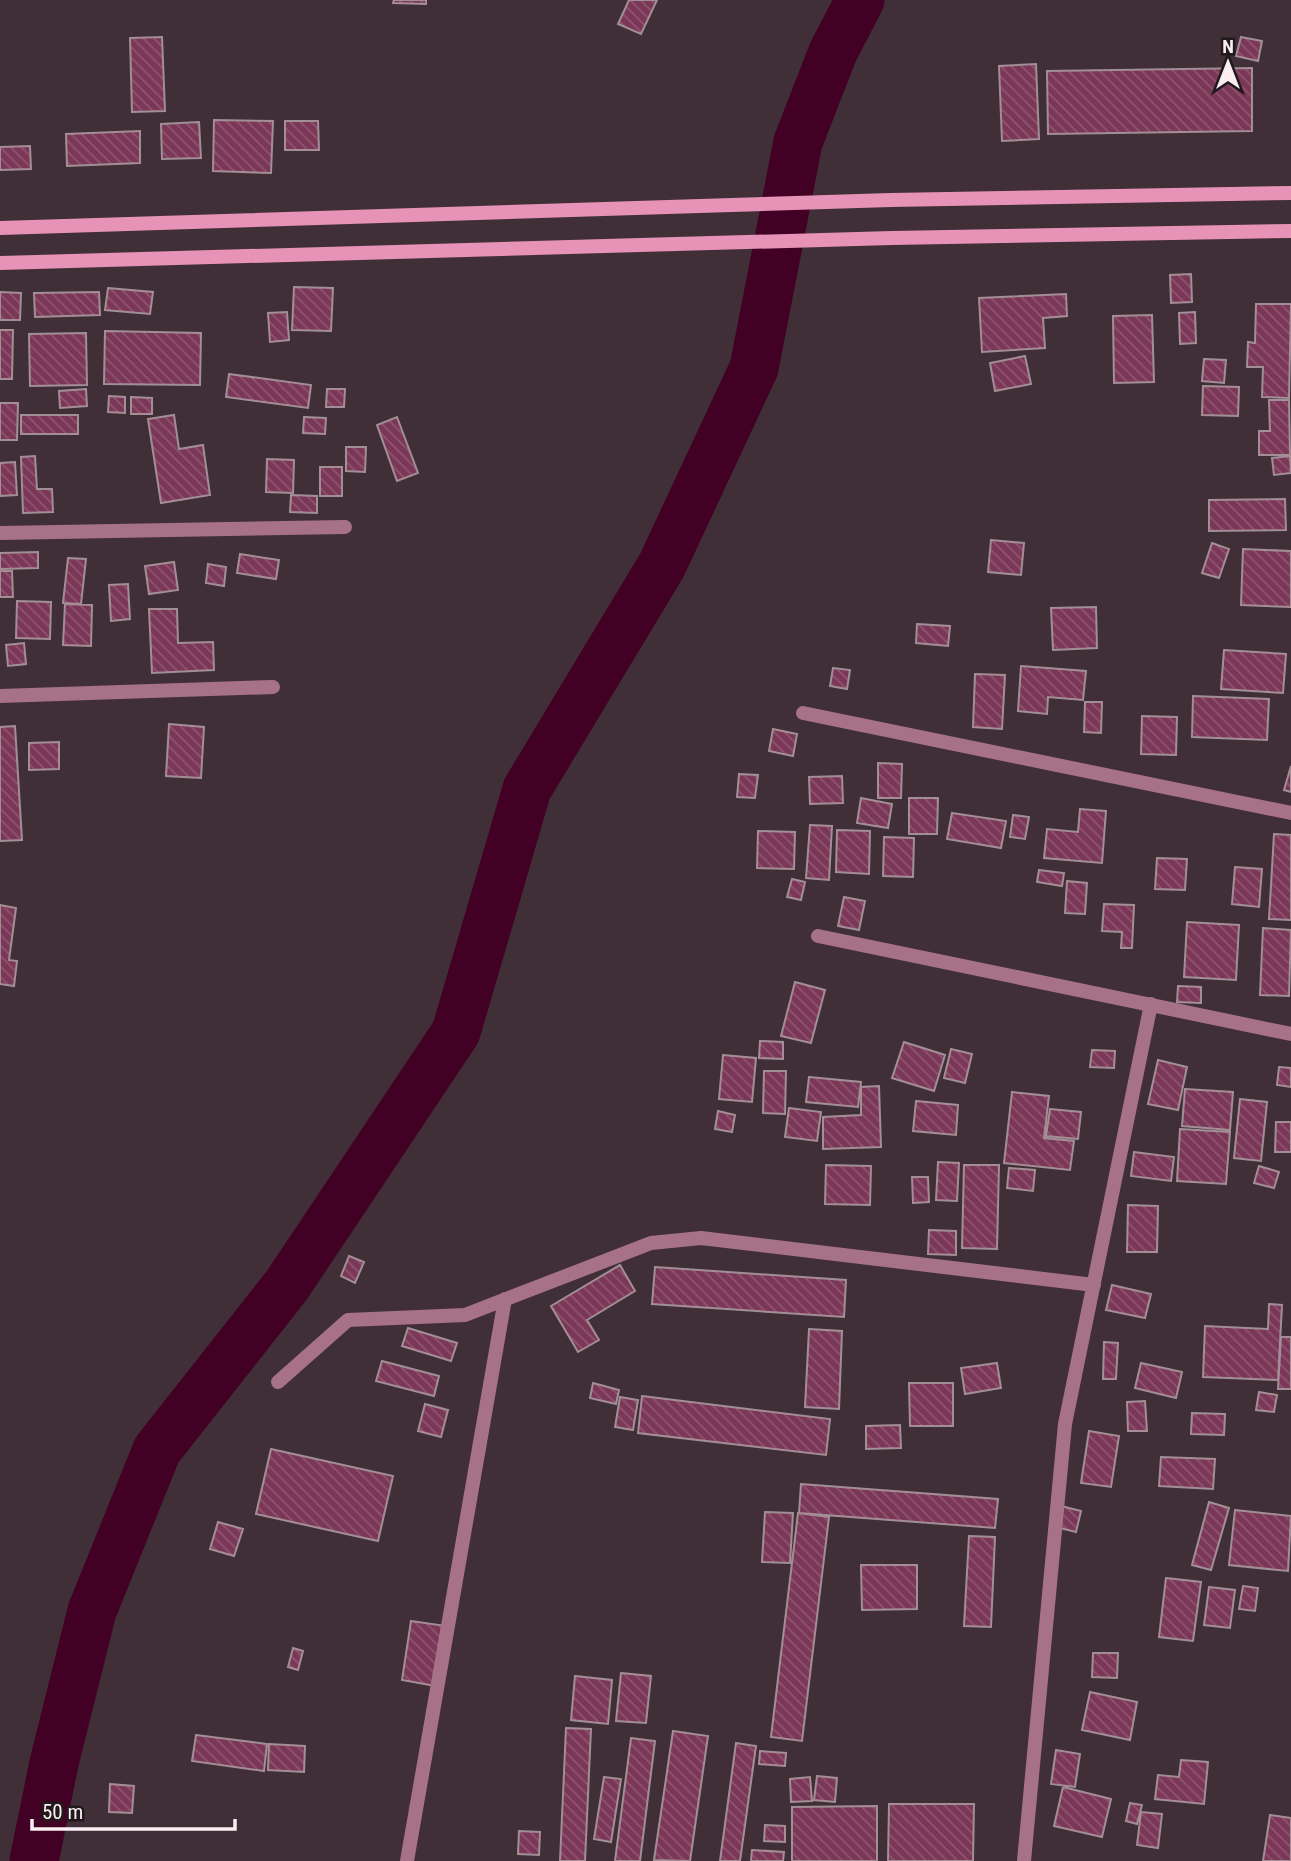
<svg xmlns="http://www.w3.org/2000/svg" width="1291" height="1861" font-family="'Roboto Condensed',sans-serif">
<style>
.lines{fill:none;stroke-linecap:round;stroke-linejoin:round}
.river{stroke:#420025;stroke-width:49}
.building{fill:url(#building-back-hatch);stroke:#a38e96;stroke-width:2}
.street{stroke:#a77288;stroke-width:14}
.secondary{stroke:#e793b7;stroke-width:14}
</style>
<defs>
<pattern id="building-back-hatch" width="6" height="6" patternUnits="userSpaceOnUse" patternTransform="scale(1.75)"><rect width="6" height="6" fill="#7b3757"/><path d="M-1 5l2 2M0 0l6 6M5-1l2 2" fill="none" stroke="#8f5470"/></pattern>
</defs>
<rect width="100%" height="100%" fill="#402f36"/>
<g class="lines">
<path class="river" d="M34,1861L54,1763L92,1611L157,1450L287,1285L456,1032L527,789L662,565L754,368L798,142L833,52L860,0"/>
</g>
<path class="building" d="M394,0H426V4L393,3Z
M629,0H657L641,34L618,24Z
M162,37L165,111L132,112L130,38Z
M1241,37L1262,41L1258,61L1236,56Z
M1036,64L1039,139L1002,141L999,66Z
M1252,68V131L1048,134L1047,71Z
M214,120L273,121L271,173L213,171Z
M285,121H318L319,150H285Z
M199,122L201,158L162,159L161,124Z
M140,131V163L67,166L66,134Z
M30,146L31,169L0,170V147Z
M1191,274L1192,302L1171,303L1170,275Z
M294,287L333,288L331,331L292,330Z
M108,288L153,292L150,314L105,310Z
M0,292L21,293L20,320H0Z
M99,292L100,315L35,317L34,293Z
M1066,294L1067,316L1043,318L1045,348L982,352L979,298Z
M1256,304H1291L1289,398L1262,397L1263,367H1247L1248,342L1255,343Z
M287,312L289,340L270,342L268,313Z
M1195,312L1196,343L1180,344L1179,313Z
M1152,315L1154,382L1114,383L1113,316Z
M0,330H13L12,379H0Z
M105,331L201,333L200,385L104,384Z
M86,333L87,385L30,386L29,334Z
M1025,356L1031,384L995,391L990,363Z
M1204,359L1226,360L1224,383L1202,381Z
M229,374L311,385L308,408L226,397Z
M1203,386L1239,387L1238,416L1202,415Z
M86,389L87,406L60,408L59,391Z
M327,389H345L344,407H326Z
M109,396L125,397V413L108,412Z
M131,397L152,398V414H131Z
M1269,400H1289L1290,455H1259V431H1270Z
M0,403H18L17,440H0Z
M21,415H78V434H21Z
M174,415L179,449L203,445L210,495L161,503L148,419Z
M304,417L326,418L325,434L303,433Z
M397,417L418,473L397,481L377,425Z
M346,447H366L365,472L346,471Z
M35,456L37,489H52L53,512L23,513L21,457Z
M1290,456L1291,473L1274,475L1272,458Z
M267,459L294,460L293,493L266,492Z
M15,462L17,495L0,496V463Z
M320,467H342V496H320Z
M291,495L317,496V513L290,512Z
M1285,499L1286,530L1209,531V500Z
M991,540L1024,543L1021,575L988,572Z
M1212,543L1229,549L1219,578L1202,573Z
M1243,549L1291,551V607L1241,605Z
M38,552V568L0,569V553Z
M240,554L279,560L276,579L237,573Z
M68,558L86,559L81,604L63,603Z
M174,562L178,590L149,594L145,566Z
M208,564L226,567L224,586L206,583Z
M0,571H12L13,597H0Z
M128,584L130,619L111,621L109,585Z
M17,601L51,602L50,639L16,638Z
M65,604L92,605L91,646L63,645Z
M1096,607L1097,648L1053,650L1051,608Z
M149,609H177L178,643L213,642L214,670L152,673Z
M917,624L950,626L948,646L916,643Z
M24,643L26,664L8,666L6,645Z
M1224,650L1286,654L1283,693L1221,689Z
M1021,666L1086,671L1083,700L1048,697L1047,714L1018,711Z
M833,668L850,670L847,689L830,686Z
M975,674L1005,675L1002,729L973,727Z
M1193,696L1269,699L1267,740L1192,737Z
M1085,702H1102L1101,733L1084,732Z
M1142,716L1177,717L1176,755L1141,754Z
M169,724L204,727L201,778L166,776Z
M15,726L22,840L0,841V727Z
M773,729L797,734L793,756L769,751Z
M59,742V769L29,770V743Z
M878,763L902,764L901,798H878Z
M1291,766V792L1284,790Z
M739,774L758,775L755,798L737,797Z
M842,776L843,803L810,804L809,777Z
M861,798L892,804L888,828L857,823Z
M909,798H938L937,834H909Z
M1080,809L1106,811L1102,863L1044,858L1047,829L1078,832Z
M952,813L1006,821L1001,848L947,839Z
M1013,815L1029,817L1025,839L1010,837Z
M810,825L832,826L829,880L806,878Z
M837,830L870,831L869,874L836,872Z
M758,831L795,832L794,869L757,868Z
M1274,834L1291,835V920L1269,919Z
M884,837L914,838L913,877L883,876Z
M1157,858L1187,859L1185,890L1155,889Z
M1235,867L1262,869L1259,907L1232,904Z
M1039,870L1064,873L1062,886L1037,882Z
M792,879L805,882L801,900L787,897Z
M1067,881L1087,883L1085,914L1065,913Z
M844,897L865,901L859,930L838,926Z
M1104,904L1134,905L1132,948H1121L1122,932L1102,931Z
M0,905L16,908L9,960L17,961L14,986L0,984Z
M1187,922L1239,925L1236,980L1184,977Z
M1263,928L1291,930L1289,996L1260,995Z
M795,982L825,990L811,1043L781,1036Z
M1178,986L1201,987V1003L1177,1002Z
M760,1041L783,1042V1059L759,1058Z
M904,1042L945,1055L934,1091L892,1078Z
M951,1049L972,1054L965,1083L944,1078Z
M1092,1050L1115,1051L1114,1068L1090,1067Z
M723,1055L756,1058L752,1102L719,1099Z
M1158,1060L1187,1067L1178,1110L1148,1104Z
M1279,1067L1291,1068V1087L1277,1085Z
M764,1071H786L785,1114L763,1113Z
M809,1077L861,1082L858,1107L806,1102Z
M879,1086L881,1147L823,1149V1117L861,1115V1087Z
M1185,1089L1233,1092L1230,1130L1182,1126Z
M1012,1092L1049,1096L1044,1138L1074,1141L1070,1170L1004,1163Z
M1240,1099L1267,1102L1261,1161L1234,1158Z
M916,1101L958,1105L956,1135L913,1131Z
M789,1108L821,1112L817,1141L785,1137Z
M1050,1109L1081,1112L1078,1139L1046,1136Z
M718,1111L735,1115L732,1132L715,1129Z
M1276,1122H1291V1152H1275Z
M1180,1129L1230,1132L1226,1184L1177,1181Z
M1134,1152L1174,1157L1171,1181L1131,1176Z
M938,1162L959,1163L957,1201L936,1200Z
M826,1165L871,1166L870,1205L825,1204Z
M964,1165H999L997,1249L962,1248Z
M1259,1166L1279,1172L1274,1188L1254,1183Z
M1009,1168L1035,1170L1033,1191L1007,1188Z
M912,1177H928L929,1202L913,1203Z
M1128,1205L1158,1206L1157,1252H1127Z
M929,1230L956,1231V1255L928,1254Z
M349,1256L364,1262L355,1283L341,1276Z
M620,1265L635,1291L587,1320L599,1340L578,1352L551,1306Z
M655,1267L846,1280L844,1317L652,1304Z
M1112,1285L1151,1294L1145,1318L1106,1310Z
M1269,1304L1282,1305L1278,1380L1203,1377L1205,1326L1268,1329Z
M408,1328L457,1343L451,1361L402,1346Z
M809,1329L842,1331L839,1409L805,1407Z
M1281,1337H1291V1389H1278Z
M1104,1342L1118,1343L1116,1379H1103Z
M382,1361L439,1376L434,1396L376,1381Z
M997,1363L1001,1388L965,1394L961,1368Z
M1141,1363L1182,1372L1176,1398L1135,1388Z
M593,1383L619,1390L616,1404L590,1398Z
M909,1383H953V1426H910Z
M1259,1392L1277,1395L1274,1412L1256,1410Z
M642,1396L830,1419L826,1455L638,1433Z
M620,1397L638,1400L633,1430L615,1427Z
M1145,1401L1147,1431H1128L1127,1402Z
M425,1404L448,1410L441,1437L418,1431Z
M1192,1413L1225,1414L1224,1435L1191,1434Z
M900,1425L901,1448L866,1449V1426Z
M1089,1431L1119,1436L1111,1487L1081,1483Z
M271,1449L393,1476L378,1541L256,1514Z
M1161,1457L1215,1459L1213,1489L1159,1486Z
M801,1484L998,1499L995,1528L799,1513Z
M1209,1502L1229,1508L1211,1570L1192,1565Z
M1061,1506L1081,1511L1076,1532L1056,1527Z
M1235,1510L1291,1516L1288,1571L1229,1565Z
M765,1512L793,1513L790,1563L762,1562Z
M798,1513L829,1517L802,1741L771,1737Z
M218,1522L243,1529L234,1556L210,1549Z
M969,1536L995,1537L991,1627L964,1626Z
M861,1565H917V1609L862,1610Z
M1166,1578L1201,1582L1193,1641L1159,1637Z
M1243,1586L1258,1588L1255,1611L1239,1609Z
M1209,1587L1235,1590L1230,1628L1204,1625Z
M411,1621L446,1626L436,1686L402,1680Z
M293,1648L303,1651L298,1670L288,1667Z
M1093,1653H1118L1117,1678L1092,1677Z
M621,1673L651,1676L646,1723L616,1721Z
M575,1676L612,1680L608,1724L571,1720Z
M1090,1692L1137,1702L1130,1740L1082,1730Z
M566,1728L591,1729L585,1861H560Z
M673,1731L708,1736L690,1861L654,1860Z
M196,1735L267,1744L264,1771L192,1761Z
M631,1738L655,1741L640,1861H615Z
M736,1743L756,1746L740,1861H720Z
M269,1744L305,1746L304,1772L268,1770Z
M1056,1750L1080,1754L1075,1787L1051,1784Z
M760,1751L786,1753L785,1766L759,1764Z
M1181,1760L1208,1762L1204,1804L1155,1799L1158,1775L1179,1777Z
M817,1776L837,1778L835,1802L814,1800Z
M604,1777L621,1779L611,1842L594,1839Z
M810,1777L812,1801L791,1802L790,1779Z
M110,1784L134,1786L132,1813L109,1812Z
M1063,1787L1111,1799L1102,1837L1054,1826Z
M1130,1803L1142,1805L1137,1824L1126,1821Z
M889,1804H974L973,1861H888Z
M877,1806V1861H792V1807Z
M1141,1812L1162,1814L1158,1848L1137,1845Z
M1270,1815L1291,1818V1861H1263Z
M765,1825L785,1826V1842L764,1841Z
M519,1831L540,1832L539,1855L518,1854Z
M752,1850L784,1852L783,1861H751Z"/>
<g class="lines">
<path class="street" d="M0,533L345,527
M0,696L273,687
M803,713L1291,813
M818,936L1291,1034
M278,1382L348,1320L465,1315L651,1243L701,1238L1094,1285
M407,1861L505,1299
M1024,1861L1065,1424L1151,1004"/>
<path class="secondary" d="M0,228L891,200L1291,193
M0,263L892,238L1291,231"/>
</g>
<g transform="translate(1228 63)" stroke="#21191c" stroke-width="5" paint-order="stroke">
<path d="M0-5L12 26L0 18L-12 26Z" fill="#faeef3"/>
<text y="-10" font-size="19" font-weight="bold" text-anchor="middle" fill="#faeef3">N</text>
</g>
<path d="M32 1819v10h203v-10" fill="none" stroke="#faeef3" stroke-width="3.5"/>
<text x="42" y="1819" font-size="21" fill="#faeef3" stroke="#21191c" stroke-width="5" paint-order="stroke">50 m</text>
</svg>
